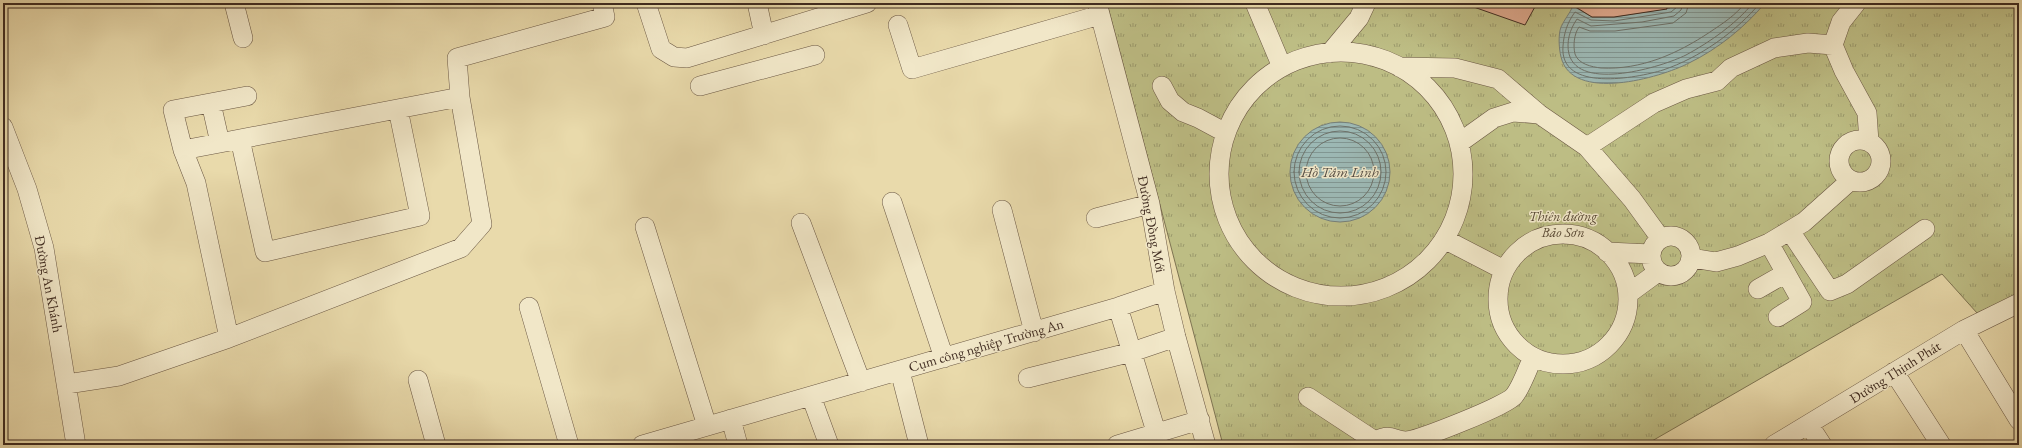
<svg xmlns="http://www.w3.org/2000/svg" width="2022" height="448" font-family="'EB Garamond',serif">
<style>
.grass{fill:url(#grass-tufts);stroke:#7e7452}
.water{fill:url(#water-rules);stroke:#778079}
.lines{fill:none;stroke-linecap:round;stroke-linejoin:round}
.shore{stroke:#6e726a;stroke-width:1}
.building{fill:#dea88d;stroke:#3f2b20}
.minor-casing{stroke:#6a5743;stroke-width:20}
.path{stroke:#3f2b20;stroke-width:2.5;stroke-dasharray:1 2;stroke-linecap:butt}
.minor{stroke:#f1e7c8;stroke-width:19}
.labels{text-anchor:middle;stroke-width:3;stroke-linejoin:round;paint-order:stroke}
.park-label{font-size:14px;font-style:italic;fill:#584834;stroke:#f1e7c8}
.street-label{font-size:14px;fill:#3f2b20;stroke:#f1e7c8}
.water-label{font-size:15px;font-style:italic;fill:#564e45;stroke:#f1e7c8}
</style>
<defs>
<pattern id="grass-tufts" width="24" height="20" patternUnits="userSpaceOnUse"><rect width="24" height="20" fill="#bdbd84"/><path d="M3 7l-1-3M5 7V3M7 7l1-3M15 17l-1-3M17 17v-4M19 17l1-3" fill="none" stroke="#9b9a6c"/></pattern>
<pattern id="water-rules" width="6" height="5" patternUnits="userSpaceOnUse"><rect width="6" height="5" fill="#9cb8b4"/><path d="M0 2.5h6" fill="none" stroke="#819692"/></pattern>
</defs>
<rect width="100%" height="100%" fill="#e9daab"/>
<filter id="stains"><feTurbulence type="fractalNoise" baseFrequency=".005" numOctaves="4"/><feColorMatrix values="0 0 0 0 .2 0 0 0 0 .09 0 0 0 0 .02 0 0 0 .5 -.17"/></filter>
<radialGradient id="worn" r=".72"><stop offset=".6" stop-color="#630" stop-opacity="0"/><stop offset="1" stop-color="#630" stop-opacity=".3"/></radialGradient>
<path class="grass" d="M1107,3H2019V294L1977,313L1942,274L1645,445H1223Z"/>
<path class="water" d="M1675,3H1765C1745,27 1718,49 1689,63C1660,78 1572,103 1561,57C1559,49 1558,35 1561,27C1564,20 1570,13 1573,6L1592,17H1614L1670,8Z
M1290 172a50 50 0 1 1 100 0a50 50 0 1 1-100 0Z"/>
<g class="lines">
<path class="shore" d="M1678,3L1677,7L1671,12L1614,21L1591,20L1575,12C1567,23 1564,33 1563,46C1559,93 1637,78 1663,70C1699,58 1736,32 1760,3
M1683,3L1681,10L1674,16L1642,22L1591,26L1577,19C1570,29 1566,42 1569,54C1579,92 1662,67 1686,55C1710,42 1736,24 1753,3
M1689,3L1686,13L1673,23L1615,31H1590L1579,27C1574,34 1573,46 1575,54C1578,64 1592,67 1601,68C1641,70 1677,54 1710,32C1722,24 1736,15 1745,3
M1294 172a46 46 0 1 1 92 0a46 46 0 1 1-92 0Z
M1299 172a41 41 0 1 1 82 0a41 41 0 1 1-82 0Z
M1306 172a34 34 0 1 1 68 0a34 34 0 1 1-68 0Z"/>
</g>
<path class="building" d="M1468,3H1537L1525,25L1468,5Z
M1569,3H1666L1667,9L1614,17H1592Z"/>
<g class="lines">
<g class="minor-casing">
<path id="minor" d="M234,3L243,38
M646,3L661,49L674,57L687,58L867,3
M757,3L764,35
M1097,3L1150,204L1165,291L1176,337L1206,445
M1255,3L1282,67
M1856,3L1841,22L1833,45L1844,71L1867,113L1869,142
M898,25L912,69L1100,15
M1219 174a122 122 0 1 1 244 0a122 122 0 1 1-244 0Z
M1330,53L1359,18L1366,3
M1399,67L1455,68L1498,79L1539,114L1587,147L1632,199L1661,239
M700,86L815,55
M1162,86L1170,101L1183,112L1198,118L1226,133
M211,103L220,143
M3,127L27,189L44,248L76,445
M240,139L265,252L420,216L398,109
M1839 161a21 21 0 1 1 42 0a21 21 0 1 1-42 0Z
M1459,143L1494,118L1513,112L1539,114
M1587,147L1654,103L1686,89L1717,81L1731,68L1774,48L1808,43L1833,45
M183,150L460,97
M892,202L944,358
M1002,210L1034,332
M1096,218L1150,204
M801,223L861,382
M645,227L707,426
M1790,231L1830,291L1847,284L1925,229
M1498 299a65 65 0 1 1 130 0a65 65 0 1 1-130 0Z
M1651 256a20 20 0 1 1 40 0a20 20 0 1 1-40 0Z
M1444,239L1504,270
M1769,243L1802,302L1778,317
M1607,252L1651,254
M1692,258L1716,262L1738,256L1769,243L1804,222L1851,180
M1758,289L1786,273
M1628,294L1658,272
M529,307L569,445
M1118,307L1160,445
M1964,330L2019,420
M229,338L196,183L183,150L173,110L247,96
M900,371L919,445
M1894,372L1941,445
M1028,378L1132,352L1176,337
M418,380L436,445
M67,384L119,376L229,338L461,248L482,224L460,97L457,58L605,17L602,3
M811,396L829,445
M1308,397L1375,441C1393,432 1393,442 1407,441C1421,439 1506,406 1514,396C1521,388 1528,368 1533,357
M731,419L738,445
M1809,425L1822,445
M642,445L1118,307L1165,291
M1117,445L1200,420
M1774,445L1964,330L2019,303"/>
</g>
<path class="path" d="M3,6L15,3"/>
<use href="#minor" class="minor"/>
</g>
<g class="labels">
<g class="park-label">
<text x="1563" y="221">Thiên đường<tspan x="1563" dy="16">Bảo Sơn</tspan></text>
</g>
<g class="street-label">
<text transform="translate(1152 224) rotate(79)" y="5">Đường Đồng Mới</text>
<text transform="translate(49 284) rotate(79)" y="5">Đường An Khánh</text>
<text transform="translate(986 345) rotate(-16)" y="5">Cụm công nghiệp Trường An</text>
<text transform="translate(1895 372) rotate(-32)" y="5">Đường Thịnh Phát</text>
</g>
<g class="water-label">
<text x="1340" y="177">Hồ Tâm Linh</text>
</g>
</g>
<rect width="2022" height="448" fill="none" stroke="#e9daab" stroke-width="16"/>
<rect x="4" y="4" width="2014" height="440" fill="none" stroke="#3f2b20" stroke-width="2"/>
<rect x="8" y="8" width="2006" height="432" fill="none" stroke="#3f2b20"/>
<rect width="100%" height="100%" filter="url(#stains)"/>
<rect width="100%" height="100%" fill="url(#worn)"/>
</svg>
